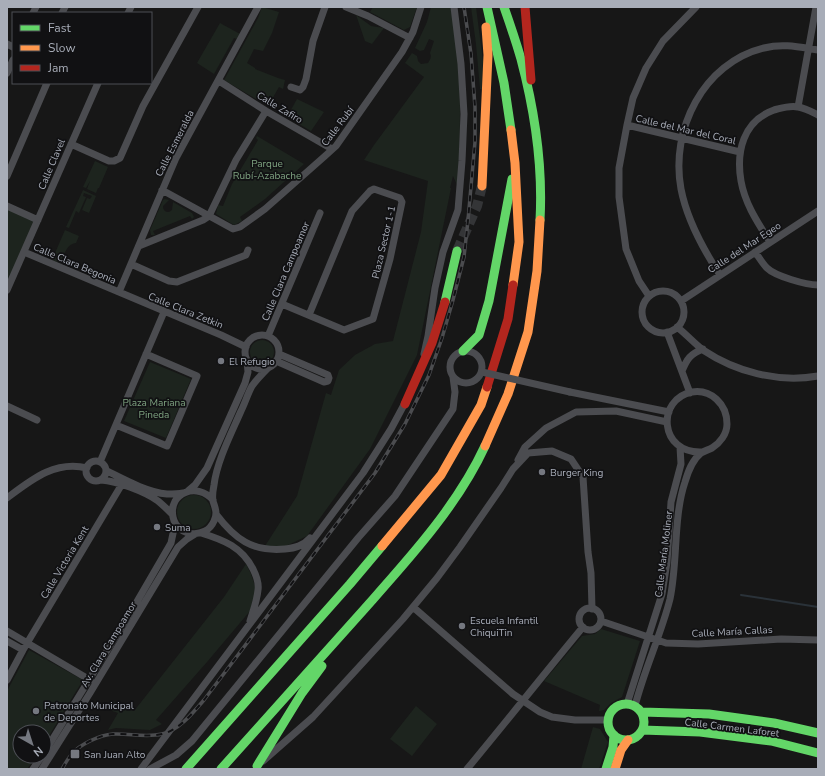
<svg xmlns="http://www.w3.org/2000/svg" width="825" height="776" font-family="'Nunito Sans',sans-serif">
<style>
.green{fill:#1d241e}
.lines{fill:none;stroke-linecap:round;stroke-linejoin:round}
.stream{stroke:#2a3239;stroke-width:2}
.secondary-tunnel{stroke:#343537;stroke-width:10;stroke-dasharray:10 5;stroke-linecap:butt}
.street{stroke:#4b4c50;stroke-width:7}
.fast{stroke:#63d668;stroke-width:9}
.slow{stroke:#ff974d;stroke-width:9}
.jam{stroke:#b3261e;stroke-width:9}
.rail-casing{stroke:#4b4c4f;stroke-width:3.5}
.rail{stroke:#111113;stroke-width:2;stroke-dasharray:6;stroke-linecap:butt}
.street-bridge{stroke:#4b4c50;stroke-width:7}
.poi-dot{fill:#757880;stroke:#111113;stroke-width:1.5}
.labels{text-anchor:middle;stroke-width:3.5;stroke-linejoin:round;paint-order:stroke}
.street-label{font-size:10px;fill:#a8adb8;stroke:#111113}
.park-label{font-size:10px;fill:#7fa381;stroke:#111113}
.poi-label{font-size:10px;fill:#a8adb8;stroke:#111113;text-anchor:start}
</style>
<rect width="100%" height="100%" fill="#171717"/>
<path class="green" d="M262,7L279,12L272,33L263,51L254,49L247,63L255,68V69L278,78L285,80L283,89L279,87L268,106L224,80L258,18Z
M373,7H417L410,27L404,30L370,12Z
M431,7H451C456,40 460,74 460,107C460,134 459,160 458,187L453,176L450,188H451L417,355L370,449L307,536L286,546H265L297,496L326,393L331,395L339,370L355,355L375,344L393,341L421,232L428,181L364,160L374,145L424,77L405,63L412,53L417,56L418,61L421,64L428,63C430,60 432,57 430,53L434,41L429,39L424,50L420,51L415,48L427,22Z
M471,7H476L483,61L482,89H480L476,44Z
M356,15L371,26L384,28L372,44L365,41Z
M220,23L240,34L237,39L234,38L214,74L197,63Z
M297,99L324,112L311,131L287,117Z
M257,136L304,164L265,199L240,217L242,221L234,225L216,214L218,205L223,206L232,184L258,140L256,138Z
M95,161L108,167L99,188H98L96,193L87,189L90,181L86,188L83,187Z
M83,190L96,196L89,213L82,210L87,198L90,199L92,196L84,193L83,196L86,197L79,213L76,211L69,228L66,227Z
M165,199L169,200L163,206C163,210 165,212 169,212L172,210L173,202L192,213L194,217L192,219L190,216L153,231L155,235H151L150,230L163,200Z
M7,206L38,220L7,290Z
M65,230L79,236L76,243C66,244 64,256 60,263L52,260Z
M250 352a12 12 0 1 1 24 0a12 12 0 1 1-24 0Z
M150,362L191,379L166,438L124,421Z
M177 512a17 17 0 1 1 34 0a17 17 0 1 1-34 0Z
M246,564L251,574L256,589L250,611L207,662L156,720L162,724L150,730L116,728L108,730L118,713L104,708L111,700L134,711L224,597Z
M601,629L640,641L622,697L611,703L604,710L599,711L600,705L544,681L582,636L595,634Z
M29,650L83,680L44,744V732H20V756H37L27,769H7V691Z
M416,706L437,724L412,756L390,739Z
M593,727L600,729L608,742L599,769H581Z"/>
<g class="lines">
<path class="stream" d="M741,595L818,607"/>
<path class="secondary-tunnel" d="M457,251L477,206L482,186"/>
<path class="street" d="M346,7L368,16L410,38
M33,13L36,7
M62,13L65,7
M128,13L131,7
M7,44L13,47
M7,73L13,60
M219,81L266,111L332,149
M291,87L300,90L303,87L306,79L313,41L325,7
M798,107L816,7
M627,125L740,152
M71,144L109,161H114L120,158L143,106L198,7
M7,176L47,83
M162,190L233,229L240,227L265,209L325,156L336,146L402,52L413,32L421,7
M7,206L38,220
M770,242C758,223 745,204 741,181C736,152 743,121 774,110C782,108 790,105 798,107C805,108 812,112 818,115
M139,246L203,220L209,216L236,160L266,111
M24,252L221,335L246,347
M755,252C759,257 762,263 767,268C775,276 806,285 818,285
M131,264L169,281L177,282L246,255L248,250
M720,275C703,249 687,220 681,189C670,130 703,63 764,48C783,43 799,47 818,50
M7,290L98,83
M642 312a21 21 0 1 1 42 0a21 21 0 1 1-42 0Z
M119,292L176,158L258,7
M649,296L639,281L626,249L619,197V168L627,125L633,98L646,68L663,41L696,7
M681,301L818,211
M282,304L344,330L373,319L390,259L402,202L400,198L374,189L370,191L352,211L309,315
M677,327C686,334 694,343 703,350C736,372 778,383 818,376
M667,332L690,393
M245 352a17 17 0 1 1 34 0a17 17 0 1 1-34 0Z
M268,336L320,213
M450 367a16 16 0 1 1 32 0a16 16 0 1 1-32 0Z
M424,354L428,336L435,288L443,252L458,210L462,161L464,114L461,64L454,7
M276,361L324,382L328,381L329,378L328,375L279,354
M682,371C687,359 690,354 703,349
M570,392L669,412
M7,406L37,420
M116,425L167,446L197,376L146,354
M518,460L525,447L546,428L576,412L616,411L667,422
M86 471a10 10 0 1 1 20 0a10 10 0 1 1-20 0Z
M100,462L164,312
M107,471C125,480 147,492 167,494C172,494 178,494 183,493
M101,480C117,481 146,492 158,501C163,505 168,510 172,514
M188,491L195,485L207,468L245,383L248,372L247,360
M7,498C31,480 55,460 87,468
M213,500C198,482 168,492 173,517C177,537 206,540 214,521C218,513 215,508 213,501C212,496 213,490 214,485C217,461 231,434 241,411C245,403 248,393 252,386C257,379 263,373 269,367
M216,514C235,539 252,552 285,549C295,548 303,546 310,538
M201,533C224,540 242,547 253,569C256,575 259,584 258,590C257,601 253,611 250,621
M413,607L513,694L540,712L552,717L575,720H608
M579 619a11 11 0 1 1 22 0a11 11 0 1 1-22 0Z
M601,621L666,643L698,644L781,639L818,640
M7,631L90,680
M7,641L23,650
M7,680L23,650L122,484
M627,704L662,594L667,562L671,502L681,464L680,447
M635,706C644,670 661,635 670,599C678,561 673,518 685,482C688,472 692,460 701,453C704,451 708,450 712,448C720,443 727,434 727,424C727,404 711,389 692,392C656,399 659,454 702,452
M44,753L135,605L171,543L175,524
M263,761L313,717L403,619L437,578L460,547L501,488L513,469L528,453L552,451L571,459L583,477L588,552L591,573L592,609
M33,769L42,756
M42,769L90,693L178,547L187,539L195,534
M141,769L363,473L391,429L406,401
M150,769L176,755L192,741L358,538L395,496L453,409L455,392L453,377
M467,769C506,722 544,674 583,627"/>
<path class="fast" d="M487,7L504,83L511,130
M504,7C510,24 516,42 521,59C535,112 543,166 540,220
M445,302L457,251
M463,351L479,335L489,301L512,179
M608 722a18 18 0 1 1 36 0a18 18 0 1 1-36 0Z
M642,712L709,714L774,723L818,733
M642,730L700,732L771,741L818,753
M257,766L302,693L322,666
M186,769L350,584L382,546
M221,769C267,718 313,667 359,615C404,564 456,509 485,446
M606,769L613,747L614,735"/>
<path class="slow" d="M511,130L515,163L519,242L513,285
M482,186L488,55L486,27
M485,446L508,394L528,332L537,271L540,220
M382,546L441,475L481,405L487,387
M615,769L621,750L628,740"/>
<path class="jam" d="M525,7L531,80
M487,387L508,319L513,285
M405,404L432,343L445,302"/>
<g class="rail-casing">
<path id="rail" d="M62,769C65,764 68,758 72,754C80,744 100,735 113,734C129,733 145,738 162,734C179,730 192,714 204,700L375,473L405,424L429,375L442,338L453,300L464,257L468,220L475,142V107L471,54L464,7"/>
</g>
<use href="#rail" class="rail"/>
<path class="street-bridge" d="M482,372L570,392"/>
</g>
<g class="poi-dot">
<circle cx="221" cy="361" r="4"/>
<circle cx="542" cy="472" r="4"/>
<circle cx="157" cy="527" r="4"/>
<circle cx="462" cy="626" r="4"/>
<circle cx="36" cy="711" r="4"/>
<rect x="70" y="749" width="10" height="10" rx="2"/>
</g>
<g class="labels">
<g class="street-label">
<text transform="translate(280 107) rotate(31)" y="4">Calle Zafiro</text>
<text transform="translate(337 126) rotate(-53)" y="4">Calle Rubí</text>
<text transform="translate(686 129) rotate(13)" y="4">Calle del Mar del Coral</text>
<text transform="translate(174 143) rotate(-63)" y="4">Calle Esmeralda</text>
<text transform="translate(51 164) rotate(-67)" y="4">Calle Clavel</text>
<text transform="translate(383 242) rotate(-77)" y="4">Plaza Sector 1-1</text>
<text transform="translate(744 247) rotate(-33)" y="4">Calle del Mar Egeo</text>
<text transform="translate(75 263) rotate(23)" y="4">Calle Clara Begonia</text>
<text transform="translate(285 271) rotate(-67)" y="4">Calle Clara Campoamor</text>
<text transform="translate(186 310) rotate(22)" y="4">Calle Clara Zetkin</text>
<text transform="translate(663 554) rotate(-83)" y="4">Calle María Moliner</text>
<text transform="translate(64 562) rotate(-59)" y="4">Calle Victoria Kent</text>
<text transform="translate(732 631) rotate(-3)" y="4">Calle María Callas</text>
<text transform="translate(108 644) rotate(-59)" y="4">Av. Clara Campoamor</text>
<text transform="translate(732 727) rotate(7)" y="4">Calle Carmen Laforet</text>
</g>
<g class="park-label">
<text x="267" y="167">Parque<tspan x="267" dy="12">Rubí-Azabache</tspan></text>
<text x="154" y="406">Plaza Mariana<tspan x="154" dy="12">Pineda</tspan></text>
</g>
<g class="poi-label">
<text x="229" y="365">El Refugio</text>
<text x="550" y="476">Burger King</text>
<text x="165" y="531">Suma</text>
<text x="470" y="624">Escuela Infantil<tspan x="470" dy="12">ChiquiTin</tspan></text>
<text x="44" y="709">Patronato Municipal<tspan x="44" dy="12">de Deportes</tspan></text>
<text x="84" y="758">San Juan Alto</text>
</g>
</g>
<rect width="825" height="776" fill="none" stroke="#a8adb8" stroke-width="16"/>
<rect x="12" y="12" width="140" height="72" fill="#111113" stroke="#4d4f55"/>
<rect x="20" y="25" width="20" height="6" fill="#63d668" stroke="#4d4f55"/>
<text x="48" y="32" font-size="12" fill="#a8adb8">Fast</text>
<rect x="20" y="45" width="20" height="6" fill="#ff974d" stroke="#4d4f55"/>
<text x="48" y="52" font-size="12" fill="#a8adb8">Slow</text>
<rect x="20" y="65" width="20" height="6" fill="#b3261e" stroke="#4d4f55"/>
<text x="48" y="72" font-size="12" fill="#a8adb8">Jam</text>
<g transform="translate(32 744) rotate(141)"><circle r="19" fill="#111113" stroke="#4d4f55"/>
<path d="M0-3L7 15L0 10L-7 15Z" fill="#757880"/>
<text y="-6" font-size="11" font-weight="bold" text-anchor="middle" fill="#a8adb8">N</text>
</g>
</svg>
